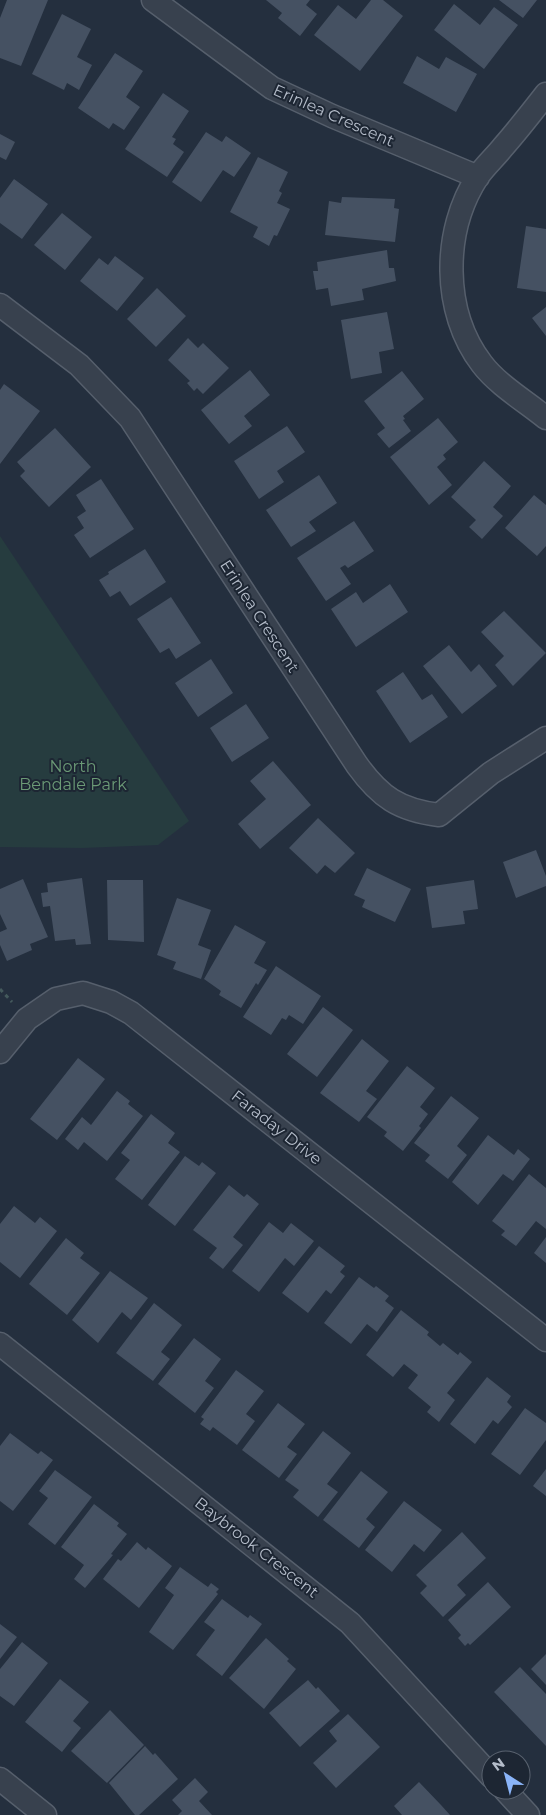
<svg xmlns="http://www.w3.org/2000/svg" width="546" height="1815" font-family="Montserrat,sans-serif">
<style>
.green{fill:#263c3f}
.building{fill:#455162}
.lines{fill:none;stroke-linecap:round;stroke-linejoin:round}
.minor-casing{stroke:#565f6c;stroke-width:25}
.path{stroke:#44595c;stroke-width:3;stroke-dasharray:4 4;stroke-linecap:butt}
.minor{stroke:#38414e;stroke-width:22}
.labels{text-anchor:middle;stroke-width:4;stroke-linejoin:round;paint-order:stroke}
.street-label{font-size:16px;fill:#b4bcc9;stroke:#1d2633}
.park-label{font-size:16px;fill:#6b9a76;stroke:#1d2633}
</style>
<rect width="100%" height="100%" fill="#242f3e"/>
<path class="green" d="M0,536L189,821L158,845L82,848L0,847Z"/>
<path class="building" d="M7,0H48L21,66L0,58V18Z
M266,0H310L306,5L317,14L300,36L278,18L282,13Z
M371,0H383L403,16L360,71L314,35L338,5L356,19Z
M499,0H537L523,18Z
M454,4L480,25L494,7L518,25L484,69L434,30Z
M62,14L91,29L77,57L92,65L79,90L67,83L64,90L32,74Z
M115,53L143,71L126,97L140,107L124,130L113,123L109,129L78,108Z
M417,56L439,69L446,57L477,74L456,112L403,83Z
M163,93L189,111L172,137L176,139L173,144L184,152L167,177L125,149Z
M206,132L222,142L226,136L251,153L234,177L223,170L201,202L172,182Z
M0,134L15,142L6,160L0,157Z
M258,157L288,172L279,191L282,193L277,203L290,209L277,236L274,235L269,246L253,237L258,227L230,212Z
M14,179L48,204L22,239L0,223V198Z
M342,197L395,199L394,208L399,209L395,242L325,235L329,201L341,203Z
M62,213L92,237L65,270L34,245Z
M526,226L546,229V292L517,288Z
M387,250L389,268H394L396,281L362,289L364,300L331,306L328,288L316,290L313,271H318L317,262Z
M115,256L144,278L117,311L80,281L99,258L108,265Z
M157,288L186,316L156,347L127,319Z
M546,307V336L532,318Z
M387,312L394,349L379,352L382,373L351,379L341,320Z
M188,338L198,348L203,343L229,368L203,394L197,388L194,391L187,383L190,381L168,360Z
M250,370L270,395L244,416L252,426L229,444L201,410Z
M402,371L424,399L403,416L405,419L403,420L411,431L389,448L377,434L385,428L364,401Z
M4,384L40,411L0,464V390Z
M438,418L458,442L443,455L446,459L437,467L452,485L429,505L390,457Z
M287,426L305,452L277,471L284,482L259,499L234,461Z
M55,428L91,467L49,507L20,476L25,471L17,462Z
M484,461L511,486L493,507L503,516L482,539L469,527L476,520L451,497Z
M319,475L337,503L309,522L316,531L291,547L266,510Z
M101,479L134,529L90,558L74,535L84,528L77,517L86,511L76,495Z
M534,495L546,505V546L537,556L505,528Z
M354,521L374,551L348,568L345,565L340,568L351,584L326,601L297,558Z
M145,549L166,582L130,606L120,591L110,597L99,580L109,574L108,572Z
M390,584L408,612L356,647L331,609L356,592L363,603Z
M171,597L201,643L176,659L169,648L160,653L137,619Z
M504,611L546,653L513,686L495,665L504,656L481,632Z
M449,645L471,672L479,664L497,686L462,714L423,666Z
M211,659L233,693L198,717L175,683Z
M403,672L422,700L432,694L448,717L410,743L376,691Z
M246,704L269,738L232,762L210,728Z
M273,761L311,805L260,849L238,824L266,799L250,781Z
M318,818L355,853L335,873L325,865L317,874L289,848Z
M536,850L546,876V886L516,898L503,862Z
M367,868L411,889L395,922L362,907L365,900L354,895Z
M82,878L91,944L76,945L75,939L55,941L50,906L43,907L41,893L48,892L47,883Z
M23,879L48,937L30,944L32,950L7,961L0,945V932L7,929L0,914V889Z
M107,880H143L144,942L108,940Z
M474,880L478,909L463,911L465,924L432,928L426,887Z
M177,898L211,910L198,945L211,950L201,979L173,969L176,962L157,955Z
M235,925L266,942L254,963L267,970L258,985L256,983L241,1008L219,995L221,991L204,979Z
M276,966L321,996L303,1024L289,1015L286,1020L282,1018L271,1035L243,1017Z
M323,1007L353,1030L317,1077L287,1054Z
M362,1039L389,1061L366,1091L377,1099L359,1122L320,1093Z
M78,1058L105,1079L57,1140L30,1119Z
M407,1066L435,1088L420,1107L428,1114L419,1126L421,1128L403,1151L384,1136L387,1132L367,1117Z
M117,1091L130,1101L128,1104L143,1116L107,1161L84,1142L78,1150L65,1139L82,1117L91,1125Z
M451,1096L479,1118L457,1146L467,1155L448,1179L425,1161L430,1155L414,1143Z
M151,1114L175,1133L168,1143L180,1152L142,1200L115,1179L130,1160L121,1153Z
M488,1135L514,1155L518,1149L530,1159L513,1181L503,1174L478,1205L452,1182Z
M185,1156L199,1166L202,1162L216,1173L175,1226L148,1205Z
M529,1174L546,1188V1229L536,1221L516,1246L501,1235L505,1231L492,1221Z
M229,1185L244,1197L247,1194L259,1204L233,1237L243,1245L223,1269L209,1258L217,1248L193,1230Z
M14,1206L35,1223L40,1217L57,1231L20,1278L0,1262V1224Z
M269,1222L283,1233L291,1223L314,1241L294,1266L285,1258L259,1292L232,1271Z
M546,1237V1263L534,1253Z
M66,1238L84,1253L80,1258L100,1273L67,1315L29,1284Z
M319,1246L345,1266L340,1272L345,1276L331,1294L326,1290L308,1313L282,1293Z
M110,1271L148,1298L131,1320L122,1312L98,1343L72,1320Z
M359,1277L374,1288L376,1286L389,1296L385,1301L394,1308L377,1332L367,1324L351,1344L324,1323Z
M154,1303L182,1325L161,1352L170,1359L153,1381L116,1353Z
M401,1310L429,1332L427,1335L440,1346L443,1343L458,1355L460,1352L472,1362L447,1393L455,1400L439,1422L427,1412L431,1407L408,1388L418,1375L404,1364L393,1377L366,1355Z
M194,1338L221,1359L205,1381L214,1388L195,1413L158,1384Z
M236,1370L264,1391L246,1414L255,1421L237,1445L213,1427L210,1431L200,1424L204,1419L201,1417Z
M487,1377L511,1396L507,1402L512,1407L498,1424L493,1420L475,1444L450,1424Z
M278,1403L305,1424L287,1447L297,1454L279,1478L242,1450Z
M525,1408L546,1423V1440L520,1475L491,1454Z
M323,1431L351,1453L327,1484L338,1492L318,1517L293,1497L299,1490L285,1480Z
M10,1433L38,1454L41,1451L53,1460L13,1511L0,1501V1446Z
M546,1469V1496L533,1486Z
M55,1470L92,1497L55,1545L28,1524L48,1498L39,1491Z
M361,1471L388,1492L366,1519L375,1527L359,1548L323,1520Z
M404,1501L442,1530L424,1552L414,1544L392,1572L365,1550Z
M94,1504L119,1523L117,1526L127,1534L111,1554L113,1555L85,1588L74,1579L84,1565L61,1547Z
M462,1532L486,1558L457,1585L466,1595L443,1617L420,1593L427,1586L416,1575Z
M137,1542L146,1550L148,1547L172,1566L139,1608L103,1579L118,1559L121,1561Z
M180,1567L208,1587L211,1583L219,1589L216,1592L218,1594L173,1650L149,1632L174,1595L165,1588Z
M488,1582L511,1607L470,1645L468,1643L465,1646L458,1638L461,1635L448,1620Z
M222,1599L248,1618L250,1615L262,1624L222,1676L196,1655L215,1630L204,1622Z
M0,1624L17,1637L0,1659Z
M266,1638L289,1659L287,1661L296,1669L264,1709L229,1678Z
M22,1642L48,1663L14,1706L0,1696V1669Z
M546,1654V1685L531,1669Z
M520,1667L546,1694V1746L494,1692Z
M60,1679L89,1702L73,1721L81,1728L62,1752L25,1722Z
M308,1680L316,1689L318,1687L340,1711L300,1747L269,1713Z
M110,1710L144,1745L107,1783L71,1751Z
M348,1714L380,1747L336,1788L313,1763L337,1741L329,1731Z
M145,1746L153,1755L155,1753L178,1779L139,1815H135L109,1783Z
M195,1778L208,1792L199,1801L212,1815H178L182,1811L172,1800Z
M419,1782L441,1805L450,1815H402L394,1806Z"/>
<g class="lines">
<g class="minor-casing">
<path id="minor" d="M153,0L272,88L332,116L478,177
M546,94C532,112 518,130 503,147C495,157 485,166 478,176C442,231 442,312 482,364C498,385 525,401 546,418
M0,305L79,365L130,418L357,765C380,797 399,810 439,815L491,773L546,738
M0,1052L27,1019L56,999L83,993L111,1002L131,1013L546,1340
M0,1344L350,1623L491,1776
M0,1779L45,1815
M505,1790L528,1815"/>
</g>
<path class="path" d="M0,989L12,1002"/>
<use href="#minor" class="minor"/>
</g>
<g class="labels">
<g class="street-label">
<text transform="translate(334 115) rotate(24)" y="6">Erinlea Crescent</text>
<text transform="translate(260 616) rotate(57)" y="6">Erinlea Crescent</text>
<text transform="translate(277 1127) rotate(38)" y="6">Faraday Drive</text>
<text transform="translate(257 1547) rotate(38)" y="6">Baybrook Crescent</text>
</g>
<g class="park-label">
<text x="73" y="772">North<tspan x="73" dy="18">Bendale Park</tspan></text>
</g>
</g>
<g transform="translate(506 1775) rotate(324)"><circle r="24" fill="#1d2633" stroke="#59626f"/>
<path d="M0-4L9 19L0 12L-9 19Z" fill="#8ab4f8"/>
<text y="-8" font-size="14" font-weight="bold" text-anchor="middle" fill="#b4bcc9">N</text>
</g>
</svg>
